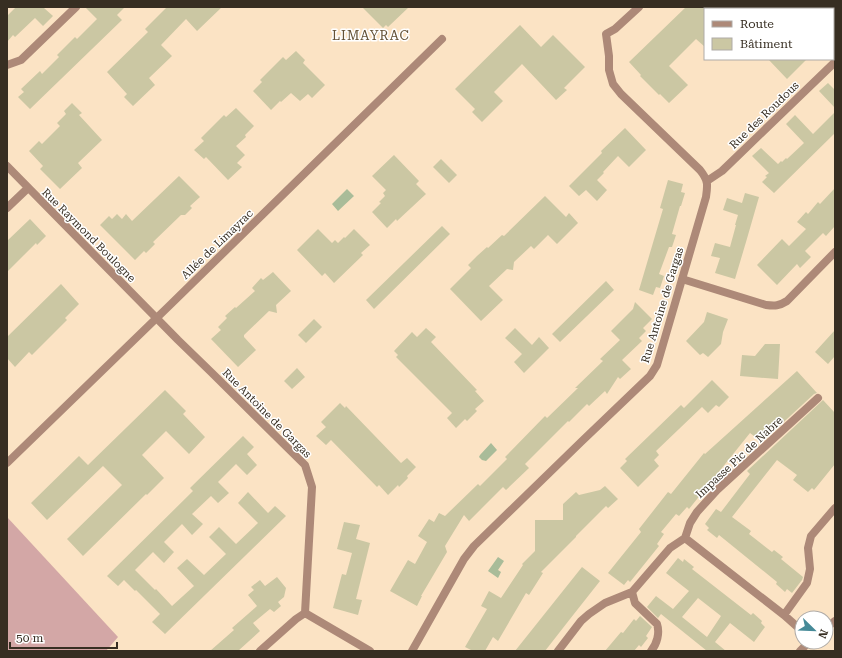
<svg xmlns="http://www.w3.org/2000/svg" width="842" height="658" font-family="'Roboto Serif',serif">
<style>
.forest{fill:#d3a7a6}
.water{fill:#a9bc99}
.building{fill:#cbc7a3;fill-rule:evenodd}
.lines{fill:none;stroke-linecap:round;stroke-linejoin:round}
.street{stroke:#ad8978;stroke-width:8}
.labels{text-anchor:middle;stroke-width:3;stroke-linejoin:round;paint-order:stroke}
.street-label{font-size:11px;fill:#372e22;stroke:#fff}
.quarter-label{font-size:13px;letter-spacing:1px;fill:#645135;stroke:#fff}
</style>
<rect width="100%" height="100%" fill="#fbe3c4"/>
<path class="forest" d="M7,517L118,637L106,651H7Z"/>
<path class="water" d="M347,189L354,196L338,211L332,204Z
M491,443L497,450L486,461L482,460L479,457L480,455Z
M498,557L504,561L498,570L501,572L498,578L488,571Z"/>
<path class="building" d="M16,7H45L44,8L53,16L43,26L35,18L15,37L13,35L7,42V16Z
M85,7H125L117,15L122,20L30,109L18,97L24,92L21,89L40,71L42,74L59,57L57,55L75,37L77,39L97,19Z
M167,7H222L197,31L186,19L161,45L172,56L149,78L155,85L133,106L124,97L127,94L107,72L148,32L145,29Z
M362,7H409L388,27L386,25L383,28Z
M686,7H705V47L696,39L669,66L688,85L669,103L660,94L659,95L640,76L641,75L629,62Z
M520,25L541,47L553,35L585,67L564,88L567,90L556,100L522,64L494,92L503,101L482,122L472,112L475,109L455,89Z
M296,51L305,60L303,63L325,85L312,98L308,94L300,101L291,93L281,102L280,101L271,110L253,91L262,82L260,80L283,57L286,60Z
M768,59H807L787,79Z
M828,83L835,90V108L819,91Z
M72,103L82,113L79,115L102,140L78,163L82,168L60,189L40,169L43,166L29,151L39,141L42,144L60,126L57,123L66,114L64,111Z
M236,108L254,126L245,135L246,137L236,146L245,155L237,163L242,167L228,180L206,157L204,159L194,150L204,141L201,138L224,115L226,117Z
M835,112V133L774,193L762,182L767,177L765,176L769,173L752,156L761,148L778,164L781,161L782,162L786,158L787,159L804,143L786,124L795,115L813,134Z
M625,128L646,150L629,167L618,156L603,172L604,173L597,180L607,190L597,201L586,190L579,196L569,186L602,153L601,151Z
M394,155L419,181L416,184L426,194L397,221L396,219L387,228L372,212L381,203L379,202L385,196L383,193L386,190L372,176Z
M441,159L457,175L449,183L433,167Z
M179,176L200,197L190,206L192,208L185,215H181L153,242L155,244L146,253L144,251L135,260L100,225L109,216L112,219L117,214L122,219L126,214L132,221Z
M668,180L683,184L681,192L685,193L681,206H680L672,234L676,235L672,247H669L659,274L664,276L660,288L656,287L653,295L639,290L663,209L660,208Z
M835,188V226L826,236L823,233L805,251L811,257L800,268L797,264L777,285L757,265L782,239L789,246L806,229L797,222L806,212L808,214L818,202L820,204Z
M745,193L759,197L746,242L735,279L715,273L720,258L711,256L715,243L730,247L736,225H735L738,215L723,210L727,198L742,203Z
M545,196L566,217L569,213L578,223L557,244L548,235L534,249L531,246L514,262L513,270L507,269L489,286L503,300L481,321L450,289L471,268L468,265L477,256L487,247L488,248L502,235L504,236Z
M30,219L46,236L37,245L36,243L7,272V241Z
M442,226L450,234L374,309L366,300Z
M318,229L332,243L335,240L338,243L344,237L345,238L354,229L370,245L361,253L363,255L334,283L325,273L322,276L297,250Z
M273,272L291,291L276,305L277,313L269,311L244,335V337L256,350L238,367L211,339L221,330L218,327L227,318L225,316L235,307L236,308L255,291L252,288L261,278L263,280Z
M606,281L614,290L560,342L552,334Z
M61,284L79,304L65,318L67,320L32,355L29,352L15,367L7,358V337Z
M635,302L652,319L643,328L646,331L639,338L642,341L622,360L631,369L620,379L618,377L607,394L605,391L589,406L587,404L569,422L568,421L525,464L529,468L506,490L503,487L469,521L464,515L445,546L447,552L421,596H422L417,606L390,591L408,560L415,564L427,542L418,536L429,519L434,522L439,513L445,516L478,484L480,486L507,459L505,457L545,416L547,418L578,388H575L603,361L600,359L620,340L611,331L633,309Z
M707,312L728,319L723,332L721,344L708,357L703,353L700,355L686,341L704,322Z
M314,319L322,327L306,343L298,335Z
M426,328L436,337L431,342L477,390L475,391L484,401L475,409L477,411L467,421L465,419L456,428L447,418L452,413L396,357L398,355L394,351L412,332L417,337Z
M515,328L532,345L539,337L549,348L524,373L514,362L522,354L505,338Z
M835,330V356L828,364L815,352Z
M765,344H780L778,379L740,376L742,355L755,356Z
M297,368L305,377L292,389L284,381Z
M797,371L817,393L814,394L762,442L750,433L689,509L687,507L679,516L676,514L661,532L664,534L657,544L659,546L630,582L628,580L624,585L608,573L641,532L639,529L668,492L671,494L704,453L705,454Z
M712,380L729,397L719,407L716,405L708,413L702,407L656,451L659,455L654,460L659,466L638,487L620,468L627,461L625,459L681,405L684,408Z
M165,390L186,411L183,414L205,437L189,454L166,431L142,455L164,478L147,495L146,494L83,556L67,539L122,485L103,466L47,520L31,503L79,456L88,465Z
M823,400L835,413V464L814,490L812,488L808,492L793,480L797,475L777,460L732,517L751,531L749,534L772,552L774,550L783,557L781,559L803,577L802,580L792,593L787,589L785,592L776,584L777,582L719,535L717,538L707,530L709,528L705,524L716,509L721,512L750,474L747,471Z
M340,403L345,408L346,406L401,463L407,458L416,467L407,476L408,478L399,487L398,485L388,495L379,485L377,487L331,440L326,445L316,436L326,427L321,422Z
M243,436L254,447L247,454L257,465L247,475L236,464L218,482L229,493L218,503L211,496L192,514L203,524L192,535L182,524L164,542L174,552L164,563L153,552L135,570L155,590L156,589L172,606L194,586L177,568L187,559L204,575L226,554L209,537L219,527L236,544L258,523L238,503L248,492L268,513L275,506L286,516L165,634L152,622L160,614L136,590L135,591L124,580L118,586L107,576L193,491L190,488Z
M605,486L618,499L608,508L606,506L576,536V537L541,572L543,573L529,595L526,593L498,641L493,637L485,651H473L465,647L487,609L481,606L489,591L501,598L523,565L522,564L535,551V520H563V504L576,492L579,495L600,490Z
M344,522L360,525L356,539L370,543L356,599L362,600L358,615L333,608L342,574L346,575L352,553L337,549Z
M678,558L683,562L684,559L694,567L692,569L751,615L753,613L762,621L761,623L765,627L754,642L730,623L715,642L726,651H707L661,614L658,618L647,607L656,596L673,609L689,591L666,573ZM698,598L721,616L707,637L682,617Z
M582,567L600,581L570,619L545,651H515Z
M277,577L286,588L284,597L278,602L281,606L274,612L270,609L253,623L260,631L238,651H210L234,630L232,628L257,606L248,595L254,590L251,587L260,580L265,586Z
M640,616L652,627L646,636L648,638L641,647L639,645L634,651H605L621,632L623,633L634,619L636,621Z"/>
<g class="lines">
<path class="street" d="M7,65L21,60L76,7
M7,166L178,340L212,373L305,465L312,487L305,613
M707,181L722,171L835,62
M7,208L28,188
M682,279L766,305C775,306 779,306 787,301L835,252
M7,463L169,306L442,39
M685,538L690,523L697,512L717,490L818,398
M685,538L784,615L802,631
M632,592L635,603L657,624C660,633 657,644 651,651
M305,613L370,651
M784,615L807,583L810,569L808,548L811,536L835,508
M826,628L835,621
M260,651L296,619L305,613
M412,651L464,559L474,546L581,442L650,376L657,365L706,197C708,184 708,180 700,170L621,94L613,84L609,70V56L606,34L615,29L639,7
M558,651L581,621L589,614L605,603L632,592L670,548L685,538
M800,651L809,642"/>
</g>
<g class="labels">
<g class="street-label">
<text transform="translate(764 115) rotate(-44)" y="4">Rue des Roudous</text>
<text transform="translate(89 235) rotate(45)" y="4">Rue Raymond Boulogne</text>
<text transform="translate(217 244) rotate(-44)" y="4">Allée de Limayrac</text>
<text transform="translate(662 305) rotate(-73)" y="4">Rue Antoine de Gargas</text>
<text transform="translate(267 413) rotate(45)" y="4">Rue Antoine de Gargas</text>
<text transform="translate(739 457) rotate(-43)" y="4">Impasse Pic de Nabre</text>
</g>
<g class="quarter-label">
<text x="371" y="40">LIMAYRAC</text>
</g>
</g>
<rect width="842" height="658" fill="none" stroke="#372e22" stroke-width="16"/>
<rect x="704" y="8" width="130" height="52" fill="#ffffff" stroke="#afaba7"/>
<rect x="712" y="21" width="20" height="6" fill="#ad8978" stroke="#afaba7"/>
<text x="740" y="28" font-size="12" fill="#372e22">Route</text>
<rect x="712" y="38" width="20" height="12" fill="#cbc7a3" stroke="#afaba7"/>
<text x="740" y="48" font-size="12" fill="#372e22">Bâtiment</text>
<g transform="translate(814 630) rotate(113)"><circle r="19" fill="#ffffff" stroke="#afaba7"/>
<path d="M0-3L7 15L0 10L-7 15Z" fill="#468a98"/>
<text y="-6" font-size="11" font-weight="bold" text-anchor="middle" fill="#372e22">N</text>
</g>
<path d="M10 642v6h107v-6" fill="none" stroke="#372e22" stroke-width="2"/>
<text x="16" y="642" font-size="12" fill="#372e22" stroke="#ffffff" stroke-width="3" paint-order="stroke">50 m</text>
</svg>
